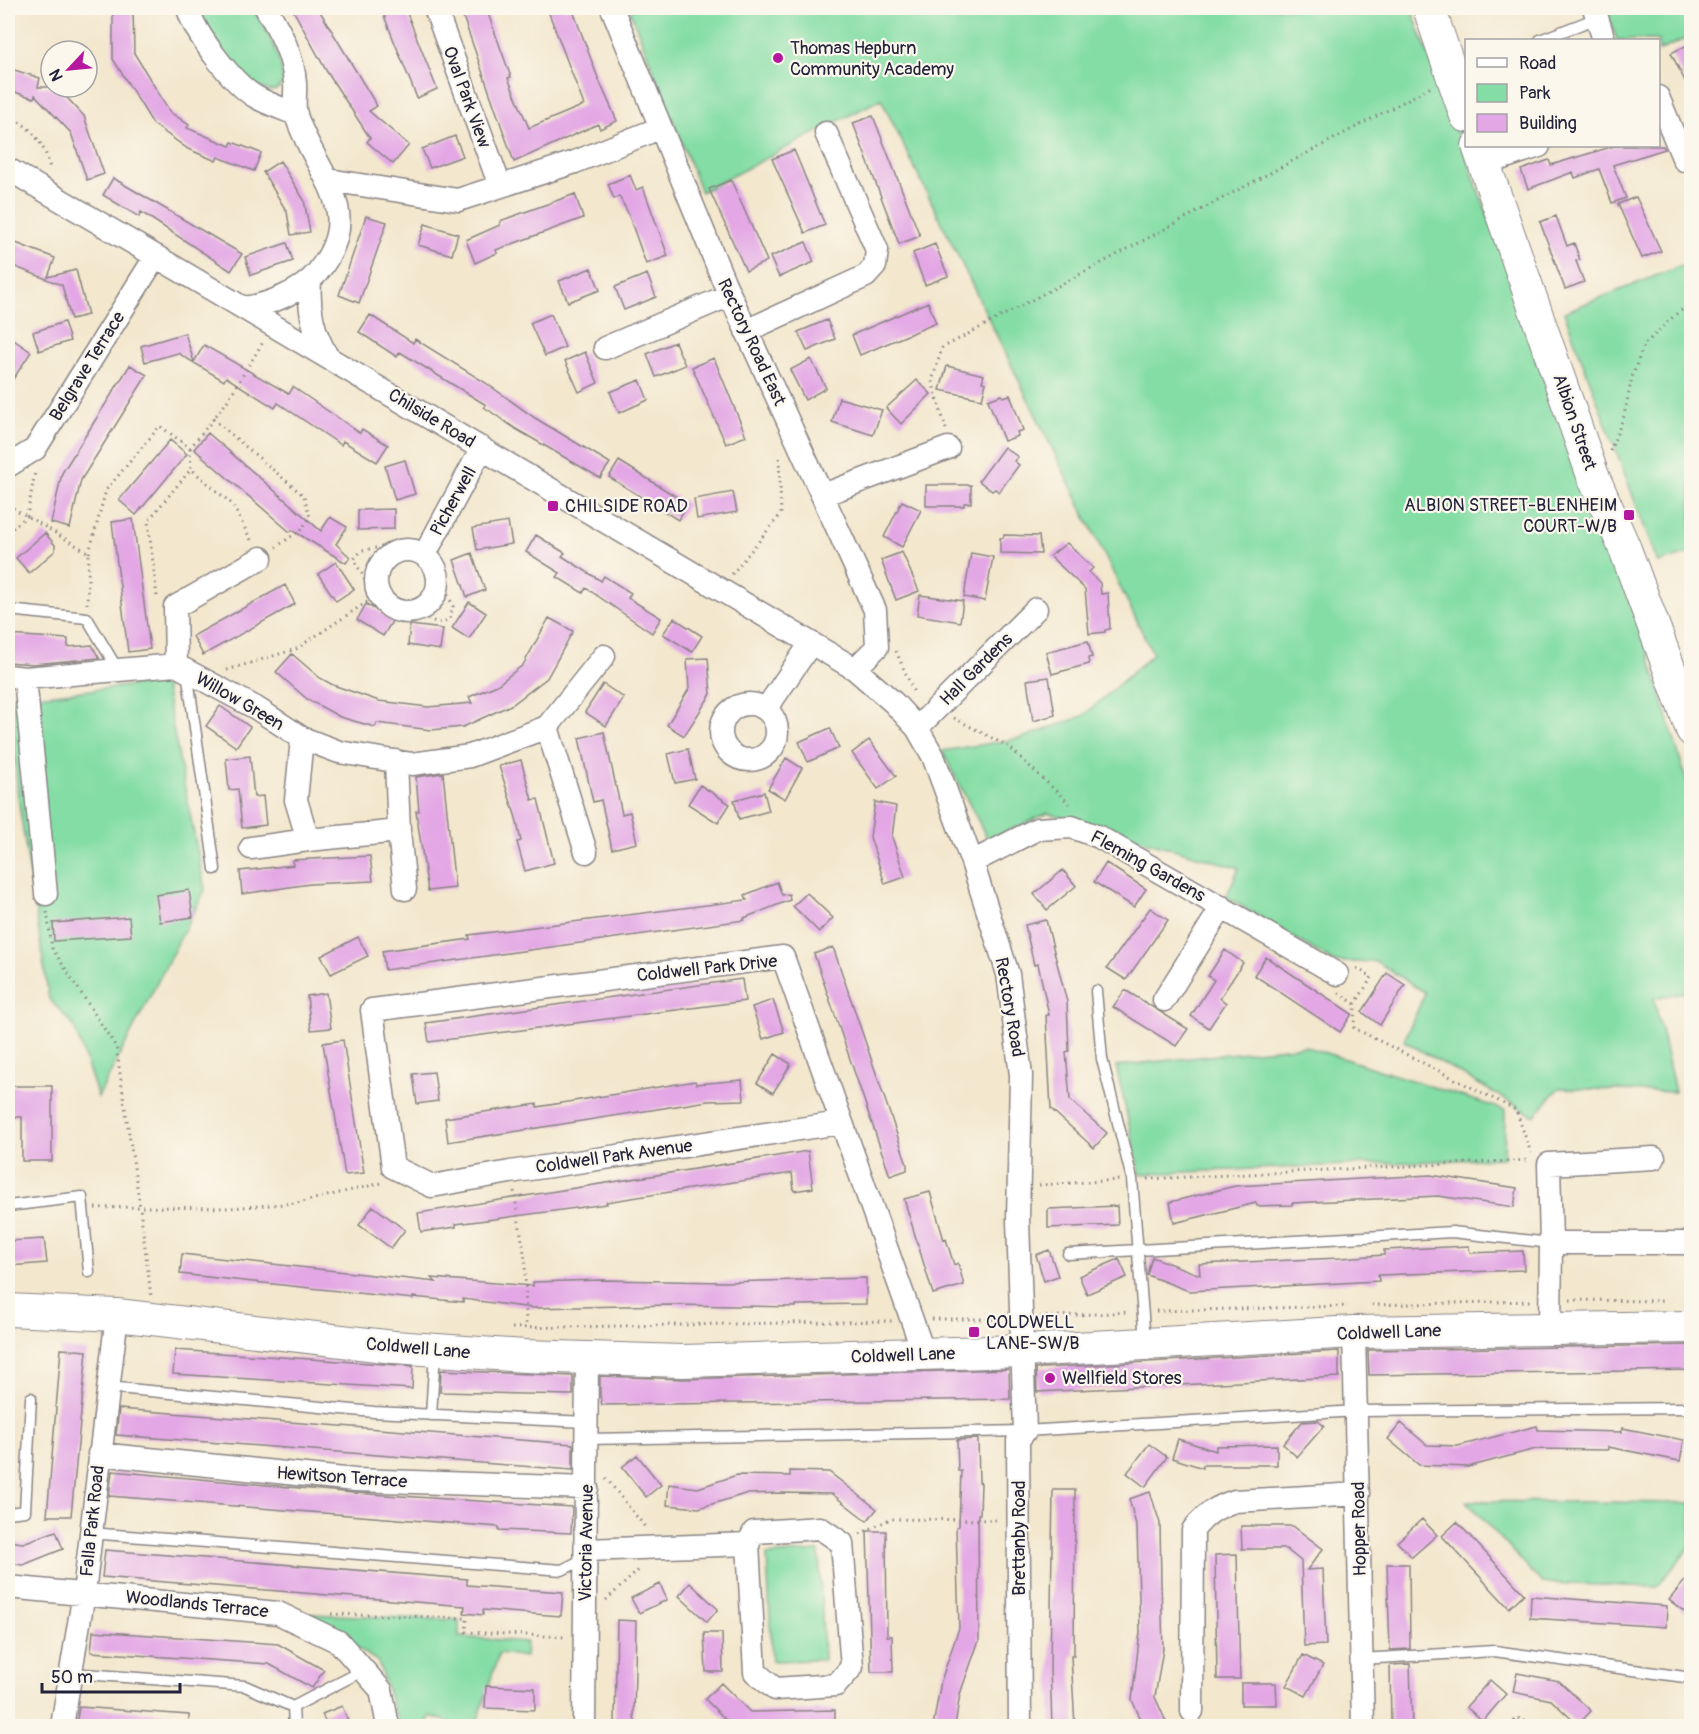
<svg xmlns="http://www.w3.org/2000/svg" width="1699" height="1734" font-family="Pangolin,sans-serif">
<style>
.green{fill:#83dda4;stroke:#528070;stroke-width:1.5}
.building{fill:#e3a7e5}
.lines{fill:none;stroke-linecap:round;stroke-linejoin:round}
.lane-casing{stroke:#8a8484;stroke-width:13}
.street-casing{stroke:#8a8484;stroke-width:25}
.secondary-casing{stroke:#8a8484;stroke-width:34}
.path{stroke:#8a8484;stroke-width:3;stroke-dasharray:1.5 4.5;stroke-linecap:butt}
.lane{stroke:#fff;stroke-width:10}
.street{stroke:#fff;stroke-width:22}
.secondary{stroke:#fff;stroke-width:32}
.poi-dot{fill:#b5179e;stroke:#fbf7ec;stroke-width:2}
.labels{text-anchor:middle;stroke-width:4.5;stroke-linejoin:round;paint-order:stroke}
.poi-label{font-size:18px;fill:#22223b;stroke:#fbf7ec;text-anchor:start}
.street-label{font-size:18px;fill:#22223b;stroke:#fbf7ec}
</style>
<rect width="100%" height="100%" fill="#fbf7ec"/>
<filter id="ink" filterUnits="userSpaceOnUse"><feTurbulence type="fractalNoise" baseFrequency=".0167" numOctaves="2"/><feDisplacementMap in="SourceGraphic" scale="12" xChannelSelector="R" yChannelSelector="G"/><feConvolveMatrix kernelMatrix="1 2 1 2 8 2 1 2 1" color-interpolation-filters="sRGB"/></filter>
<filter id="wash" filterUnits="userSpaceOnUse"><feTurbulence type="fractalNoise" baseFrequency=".008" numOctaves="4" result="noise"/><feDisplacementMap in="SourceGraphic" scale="24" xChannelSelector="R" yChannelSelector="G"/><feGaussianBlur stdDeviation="1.35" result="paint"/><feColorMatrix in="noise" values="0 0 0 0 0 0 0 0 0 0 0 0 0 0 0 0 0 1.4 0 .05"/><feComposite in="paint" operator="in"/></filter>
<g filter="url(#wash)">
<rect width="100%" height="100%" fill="#f3e7cd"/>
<path class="green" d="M197,8H254C266,30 282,56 283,82C280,86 278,90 273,91C254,93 221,51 211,37C205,29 202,17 197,8Z
M629,8H1411L1639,623L1691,795V991L1654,998L1675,1092L1559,1088L1534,1116L1404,1041L1425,993L1377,962H1334L1226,897L1239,868L1048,813L988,840L942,751L1022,738L1083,716L1153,654L881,99L701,192Z
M1605,8H1691V36L1659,51L1658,40H1617Z
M1691,262V553L1658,563L1564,312Z
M164,682L205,890L98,1097L74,1026L49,999L18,797L10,699Z
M1304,1046L1505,1110L1504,1158L1140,1174L1116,1066Z
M1466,1501L1691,1503V1546L1657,1587L1542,1583Z
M819,1551L824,1660L772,1661L767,1555Z
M308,1614L459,1620V1637L526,1642L525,1657L499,1653L476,1726H460L431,1716L424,1726H399L378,1662Z"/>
<g id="blocks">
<path class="building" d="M113,8H133L134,53L170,112L189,125L187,128L230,146L232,142L261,153L254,171L218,157L216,161L188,149L153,124L113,59Z
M292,8H318L377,106L369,111L409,145L393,164L367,142L370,138L327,72Z
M405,8L437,89L417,98L384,16Z
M460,8H486L511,77L508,78L529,128L584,105L547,8H572L598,78L617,121L600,129L598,124L514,162Z
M1692,43V95L1671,53Z
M8,68L40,78L38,87H57L84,116L104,174L87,180L71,133L35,95L34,98L8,90Z
M873,116L920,236L899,244L853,123Z
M455,136L463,156L430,168L422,149Z
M1614,146H1663L1665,149L1613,165L1626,198L1612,203L1599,169L1575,178L1573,172L1528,189L1521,170L1549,160L1551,165Z
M794,150L825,225L805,233L772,159Z
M280,161L304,200L310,232L291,235L287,212L263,172Z
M630,175L636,190L643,187L668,256L646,264L628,213L619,196L614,199L608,184Z
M113,178L242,254L231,271L141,212L139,217L103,195Z
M731,180L767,261L746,271L709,189Z
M575,194L583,218L496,250L497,253L475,263L466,240L500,225V221Z
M1636,197L1661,251L1642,258L1618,204Z
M366,216L387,222L359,303L339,295Z
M1556,216L1567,246L1574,243L1580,260L1576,261L1584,282L1565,289L1540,222Z
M425,224L458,234L452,255L418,245Z
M8,240L55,258L48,277L76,270L88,315L71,319L62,285L8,264Z
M806,242L814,262L779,277L770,257Z
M287,243L293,261L251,275L245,257Z
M935,244L948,276L925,285L913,253Z
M591,268L600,290L568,302L559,281Z
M647,274L656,297L624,310L615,287Z
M928,302L936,323L860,355L852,335Z
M551,314L565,347L545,356L530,323Z
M370,315L413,343L415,339L486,383L535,418L610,463L600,478L516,429L484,407L486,405L400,352L397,357L359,332Z
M827,320L835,339L807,351L798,332Z
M64,322L70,341L39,351L33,332Z
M185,333L194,362L204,345L289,394L293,387L360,433L362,429L388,445L377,462L343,441L341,445L278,403L275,408L226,377L224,381L178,353L145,362L141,346Z
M8,336L31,352L8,387Z
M675,342L685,365L656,377L647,354Z
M585,352L598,383L579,392L565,361Z
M714,358L746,436L726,444L692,367Z
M811,359L826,388L805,400L790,370Z
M130,365L147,375L81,480L70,528L51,523L62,473Z
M947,366L984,375L982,382L986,383L982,399L940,390Z
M640,380L648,400L619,413L610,392Z
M917,380L931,394L901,424L886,408Z
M1002,395L1003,397L1010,395L1023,430L1017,432L1018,436L1004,441L988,400Z
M839,398L882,410L873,435L832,422Z
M208,433L321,531L330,517L347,527L336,544L350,557L346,563L292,530L290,532L194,449Z
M170,440L187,454L136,515L119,500Z
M1004,447L1018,457L1014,461L1019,465L999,492L995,489L992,491L979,481Z
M405,460L415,494L395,500L385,466Z
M619,461L688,504L678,520L609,477Z
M926,485H971V503H964V506H926Z
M733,492L737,512L697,519L694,499Z
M902,501L921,510L902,547L884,537Z
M394,509V529L358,530V510Z
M133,519L150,649L128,652L112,522Z
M508,522L512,544L477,550L473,528Z
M45,533L55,545V551L29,573L16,558Z
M536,535L565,553L562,556L601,581L604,576L631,593L628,598L661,618L652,633L586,588L583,593L557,577L560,573L526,552Z
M1004,535L1039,536L1041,554L1000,553V538H1003Z
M1067,543L1093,568L1089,572L1100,583L1101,594L1108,593L1110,629L1105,630V632L1089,634L1085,589L1050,556Z
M902,552L919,591L896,600L881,560Z
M472,553L485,590L467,597L454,560Z
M971,553L993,557L985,601L964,597Z
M336,562L354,589L336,601L318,574Z
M285,585L295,604L203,655L193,636Z
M920,595L963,601L960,622L917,615Z
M469,602L486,613L469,639L452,628Z
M366,604L393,620L383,636L357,620Z
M549,618L573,631L547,678L513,704L463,727L431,730L377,723L375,727L340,717L307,699L276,672L292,654L320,678L333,685L379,701L428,707L472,703L469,697L497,685L523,665Z
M674,618L702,636L692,652L663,634Z
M410,625L443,629L440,650L408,645Z
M8,635L68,639V647L92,645L99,658L33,664L8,662Z
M1088,641L1092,657L1088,658L1089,664L1052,674L1046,652Z
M708,658L711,694L684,736L667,725L689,689L687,659Z
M1049,677L1055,715L1033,721L1027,680Z
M603,684L624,698L606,726L585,712Z
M220,706L250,727L236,747L206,726Z
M830,728L839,748L808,762L799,742Z
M604,732L622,814L630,812L637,843L612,849L601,800L593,802L579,738Z
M869,740L896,776L878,789L852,753Z
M688,749L695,779L675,783L668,754Z
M250,756L254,797L263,796L266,825L242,828L238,789L229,790L226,759Z
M786,758L802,768L785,799L768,789Z
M521,760L532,800L538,799L554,863L525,871L517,842L521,841L516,818L499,766Z
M443,773L455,888L428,891L416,811H419L416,777Z
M700,785L730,804L718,823L688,804Z
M764,792L769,811L739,819L734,800Z
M875,802L896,806L892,837L905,877L885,884L870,837Z
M370,856L373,881L310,884L242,894L240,871L293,865L292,860Z
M1106,863L1146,889L1134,907L1094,882Z
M1063,870L1076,886L1047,910L1034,894Z
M777,882L782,895L789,894L790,900L744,918L745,920L385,970L382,951L470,939L469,935L747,900L745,895Z
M189,890L193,917L160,922L156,895Z
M807,893L833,918L819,932L793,906Z
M1150,908L1168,920L1126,980L1107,968Z
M129,917L131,936L54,941L53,923Z
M1046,920L1067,1002L1069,1051L1066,1052L1070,1100L1107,1133L1094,1148L1051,1109L1046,1015H1049L1038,964L1034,965L1025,925Z
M358,937L368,956L331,974L321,956Z
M833,947L907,1164V1170L890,1176L814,954Z
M1225,950L1243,963L1220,998L1226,1003L1209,1028L1191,1016L1214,980L1208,976Z
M1266,957L1352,1014L1340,1032L1254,975Z
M1387,973L1405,985L1380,1025L1362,1012Z
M742,979L745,1001L429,1042L426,1023Z
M1125,990L1188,1029L1176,1046L1113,1007Z
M326,993L331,1028L311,1030L307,996Z
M773,1000L784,1032L763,1039L752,1007Z
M343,1040L364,1173L345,1175L323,1043Z
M775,1054L791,1064L773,1093L757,1083Z
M434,1072L438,1101L417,1104L413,1074Z
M742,1080L744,1100L708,1101L448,1142L445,1118L537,1104V1107L695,1081L696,1084Z
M8,1086H52V1161H22V1117H8Z
M808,1151L813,1188L794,1191L792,1173L606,1202L607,1204L456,1224V1227L421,1232L418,1213Z
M1430,1175L1517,1188L1514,1207L1438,1196L1292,1203V1205L1257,1206L1256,1203L1174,1223L1170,1202L1235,1186Z
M930,1192L944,1240L946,1239L954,1265L958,1263L964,1285L933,1294L904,1199Z
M373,1206L405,1230L391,1248L359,1225Z
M1117,1206L1118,1225L1048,1228V1209Z
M44,1239L47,1263L9,1266L8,1241Z
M1469,1246L1470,1253L1523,1251L1524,1270L1378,1275L1379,1281L1189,1291L1147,1275L1152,1257L1200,1275L1199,1264L1340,1258L1384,1255V1250Z
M1049,1250L1058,1276L1044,1281L1036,1255Z
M182,1254L436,1282L431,1278L533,1286V1282L602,1280L725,1282L866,1278V1304L796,1305V1307L670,1305L533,1308L463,1299V1302L413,1297V1299L180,1274Z
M1119,1259L1127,1277L1087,1294L1079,1276Z
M1692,1345V1370L1369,1375L1368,1350Z
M61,1349L87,1351L71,1516H47Z
M175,1350L413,1366L412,1389L173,1374Z
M1339,1351V1377L1037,1392L1036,1369L1042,1368Z
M1009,1369L1010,1399L602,1405L600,1396V1376L683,1379Z
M441,1370L573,1376V1395L440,1392Z
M119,1409L573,1444V1470L116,1435Z
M1318,1421L1324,1426L1297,1457L1283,1444L1302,1422Z
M1401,1423L1427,1445L1458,1446L1537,1426L1538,1430L1622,1432V1428L1684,1440L1680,1461L1608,1447V1450L1536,1449L1468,1467L1419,1465L1388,1439Z
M978,1439L979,1482L981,1483L980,1514H978L979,1640L960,1694L955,1726H933L941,1681L959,1628L956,1527L959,1526L961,1471H958L957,1440Z
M1178,1439L1216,1451V1446L1277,1445V1465H1203V1468L1172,1458Z
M1149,1444L1167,1457L1145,1487L1127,1473Z
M637,1455L661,1485L646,1497L622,1467Z
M112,1471L354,1493L572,1507L571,1533L499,1530V1527L109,1496Z
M790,1471L829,1472L877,1509L867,1521L832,1494L782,1493L745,1494L699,1508L667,1505L669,1484L698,1488L737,1475L790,1476Z
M1053,1490H1075L1074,1656H1071L1075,1726H1052L1050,1667Z
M1150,1492L1160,1523L1161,1583L1163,1649L1155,1697L1168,1726H1144L1132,1700L1140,1632L1137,1528L1129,1499Z
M1422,1519L1437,1535L1412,1557L1397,1542Z
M1457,1522L1524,1594L1509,1608L1442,1536Z
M1241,1526H1293L1323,1549L1307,1570L1323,1569L1326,1645L1304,1646L1301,1561L1286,1549H1242Z
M56,1531L63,1549L23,1565L8,1563V1541L23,1543Z
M867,1531H886L887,1636H892L893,1672H871Z
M105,1550L467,1579V1585L563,1592L561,1616L483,1610V1615L464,1613L465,1606L102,1577Z
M1237,1554L1240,1679H1217L1215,1555Z
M1387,1564H1409L1410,1649L1390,1650Z
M1692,1572V1604L1685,1612L1669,1600Z
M690,1583L718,1609L707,1622L679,1596Z
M660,1584L667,1600L639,1613L631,1598Z
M1531,1596L1667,1606L1666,1627L1530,1618Z
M617,1620L636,1621L634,1718L637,1726H617L615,1720Z
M93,1631L278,1644L324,1670L312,1688L269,1664L91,1652Z
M704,1633H722L723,1672H706Z
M1303,1655L1323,1665L1306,1696L1286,1686Z
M1410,1664L1412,1726H1391L1390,1665Z
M1517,1673L1559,1681L1591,1711L1578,1725L1551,1700L1513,1692Z
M1490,1680L1506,1694L1483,1721L1466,1707Z
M721,1683L750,1712L835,1710V1726H732L705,1699Z
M1241,1683H1276L1277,1705H1241Z
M486,1686L535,1688V1710L485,1708Z
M342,1706L350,1726H327L322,1714Z
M79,1707L189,1715V1726H76Z"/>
</g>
</g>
<g filter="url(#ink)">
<use href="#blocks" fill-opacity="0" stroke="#8a8484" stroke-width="1.5"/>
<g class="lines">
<g class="lane-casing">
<path id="lane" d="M1540,40L1597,18
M8,610L87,618L118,670
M185,674L188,678L215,869
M1096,991L1102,1059L1132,1179L1145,1341
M8,1206L82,1197L89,1272
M1068,1254L1452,1232L1551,1243
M107,1387L374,1412L587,1422
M431,1415L435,1353
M587,1439L1025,1431L1357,1411L1692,1408
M8,1513L25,1511L31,1398
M90,1533L562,1570L586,1558
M1361,1659L1494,1651L1692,1678
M71,1673L245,1686L293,1707L294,1726
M293,1707L364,1670"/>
</g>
<g class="street-casing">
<path id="street" d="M188,8C194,33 233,84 256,97C268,104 283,109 296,114
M435,8L500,186
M612,8L724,282L875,610L877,647L855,669
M1594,8L1604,40
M1658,97L1684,160L1692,158
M1485,164L1539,146
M8,169L855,669L894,703L917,728L933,756L972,862L1008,974L1021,1075L1018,1220L1025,1431L1018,1440L1020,1726
M328,180L458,200L575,162L660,128
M310,281C308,309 313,332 327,356
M244,308C268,305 301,292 317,273C368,210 315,175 296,115C293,105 296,93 295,83C293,55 280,31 266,8
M746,331L866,276L875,266L877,250L826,133
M605,348L730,295
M8,466L35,449L156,256
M823,495L948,448
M376 581a31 31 0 1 1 62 0a31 31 0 1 1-62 0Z
M425,554L482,448
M176,665L256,708L302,738L339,752L412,764L470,756L547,727L604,656
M8,676L25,678L176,665L175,607L261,558
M25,678L46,894
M721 732a28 28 0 1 1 56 0a28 28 0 1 1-56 0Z
M766,709L811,643
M547,727L586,852
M917,728L1036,609
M302,738L296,800L308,840L399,831L396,761
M399,831L405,889
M251,848L308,840
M972,862L1037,829L1072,827L1099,837L1337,974
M1164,1000L1222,907
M840,1123L510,1172L432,1186L393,1167L372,1010L783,957L924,1354
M1551,1243H1692
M1550,1329L1551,1243L1549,1164L1654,1158
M1354,1332L1363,1726
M99,1454L355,1480L587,1488
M586,1550L748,1544L754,1532L820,1528L842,1543L852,1667L836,1685L775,1689L755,1672L748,1544
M8,1587L278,1613L339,1642L381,1690L388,1726
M1192,1711L1193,1530C1206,1514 1216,1507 1235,1501L1359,1494
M62,1726L84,1593L117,1315
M584,1726L587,1359"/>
</g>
<g class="secondary-casing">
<path id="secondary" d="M1429,8L1466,116
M1478,146L1593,476L1625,549L1692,730
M8,1310L117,1315L394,1347L525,1356L682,1361L1023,1351L1354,1332L1692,1327"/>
</g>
<path class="path" d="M8,117C30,123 47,147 50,170
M213,419L304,496L310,517L302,529L276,547
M946,429L932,381L942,348L1431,87
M190,448L191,469L232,504L251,540
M1610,451L1624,416L1632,377L1644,345L1675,315L1692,303
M8,505L89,553L87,604
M8,532L27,516L35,472
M89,553L106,490L160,426L190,448L226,403L263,342
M732,574L781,514L779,454
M157,596L148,521L191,469
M418,611C428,620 438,626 450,619L453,606L439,575
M896,651L915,695
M227,670L296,649L379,594L366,582L354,559L362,550L384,547L404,549
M954,718L1009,747L1072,806
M47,912L52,948L116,1047L140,1207L230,1208L297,1203L382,1183
M1339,993L1355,1004L1354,1028L1516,1110L1531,1153
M1355,1004L1372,977L1356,968
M1147,1179L1530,1160
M1039,1185L1119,1180
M514,1191L525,1259L526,1328
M95,1208L140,1207L151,1296
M1570,1300L1666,1301
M1372,1305L1531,1301
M1156,1311L1348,1306
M1040,1317L1129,1312
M932,1319H1003
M512,1328L892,1321
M606,1478L645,1527
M860,1534L890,1519L999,1520
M606,1600L641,1568
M331,1614L467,1618L466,1632L565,1637
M1510,1726L1517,1718L1544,1726"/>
<use href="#lane" class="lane"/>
<use href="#street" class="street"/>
<use href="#secondary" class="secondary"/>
</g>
</g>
<g class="poi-dot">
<circle cx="778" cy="58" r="6"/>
<rect x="547" y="500" width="12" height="12" rx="3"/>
<rect x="1623" y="509" width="12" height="12" rx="3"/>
<rect x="968" y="1326" width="12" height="12" rx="3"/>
<circle cx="1050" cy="1378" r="6"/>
</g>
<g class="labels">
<g class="poi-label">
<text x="790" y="54">Thomas Hepburn<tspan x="790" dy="21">Community Academy</tspan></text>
<text x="1617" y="511" text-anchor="end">ALBION STREET-BLENHEIM<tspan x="1617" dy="21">COURT-W/B</tspan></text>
<text x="565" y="512">CHILSIDE ROAD</text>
<text x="986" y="1328">COLDWELL<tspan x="986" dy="21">LANE-SW/B</tspan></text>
<text x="1062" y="1384">Wellfield Stores</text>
</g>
<g class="street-label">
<text transform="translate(467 97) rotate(70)" y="6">Oval Park View</text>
<text transform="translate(752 342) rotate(65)" y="6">Rectory Road East</text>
<text transform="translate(87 366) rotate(-58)" y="6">Belgrave Terrace</text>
<text transform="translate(432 418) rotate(31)" y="6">Chilside Road</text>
<text transform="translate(1575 422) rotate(71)" y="6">Albion Street</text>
<text transform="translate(453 501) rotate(-61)" y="6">Picherwell</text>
<text transform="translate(976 669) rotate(-45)" y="6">Hall Gardens</text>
<text transform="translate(240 701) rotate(30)" y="6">Willow Green</text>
<text transform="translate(1148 866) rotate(29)" y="6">Fleming Gardens</text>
<text transform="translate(707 968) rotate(-6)" y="6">Coldwell Park Drive</text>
<text transform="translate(1010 1007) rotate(80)" y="6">Rectory Road</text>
<text transform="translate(614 1156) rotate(-8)" y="6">Coldwell Park Avenue</text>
<text transform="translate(1389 1332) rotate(-2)" y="6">Coldwell Lane</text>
<text transform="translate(418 1348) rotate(5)" y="6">Coldwell Lane</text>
<text transform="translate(903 1355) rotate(-2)" y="6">Coldwell Lane</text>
<text transform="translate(342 1477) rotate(4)" y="6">Hewitson Terrace</text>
<text transform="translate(92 1521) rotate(-84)" y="6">Falla Park Road</text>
<text transform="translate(1359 1529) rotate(-91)" y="6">Hopper Road</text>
<text transform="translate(1019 1538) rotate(-90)" y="6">Brettanby Road</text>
<text transform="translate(586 1543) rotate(-89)" y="6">Victoria Avenue</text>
<text transform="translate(197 1604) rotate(6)" y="6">Woodlands Terrace</text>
</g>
</g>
<rect width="1699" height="1734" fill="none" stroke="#fbf7ec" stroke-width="30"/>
<rect x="1465" y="39" width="195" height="108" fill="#fbf7ec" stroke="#a4a2a5" stroke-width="1.5"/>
<rect x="1477" y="58" width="30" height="9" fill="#ffffff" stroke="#a4a2a5" stroke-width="1.5"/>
<text x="1519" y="69" font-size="18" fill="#22223b">Road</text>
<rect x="1477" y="84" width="30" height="18" fill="#83dda4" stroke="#a4a2a5" stroke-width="1.5"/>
<text x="1519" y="99" font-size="18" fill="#22223b">Park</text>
<rect x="1477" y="114" width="30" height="18" fill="#e3a7e5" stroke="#a4a2a5" stroke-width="1.5"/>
<text x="1519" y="129" font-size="18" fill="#22223b">Building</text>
<g transform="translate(69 69) rotate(244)"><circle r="28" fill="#fbf7ec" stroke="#a4a2a5" stroke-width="1.5"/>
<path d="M0-4.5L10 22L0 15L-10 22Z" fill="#b5179e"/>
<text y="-9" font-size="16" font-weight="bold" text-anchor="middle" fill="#22223b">N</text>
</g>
<path d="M42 1683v9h138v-9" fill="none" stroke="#22223b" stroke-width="3"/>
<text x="51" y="1683" font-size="18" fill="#22223b" stroke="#fbf7ec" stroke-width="4.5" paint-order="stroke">50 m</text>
</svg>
